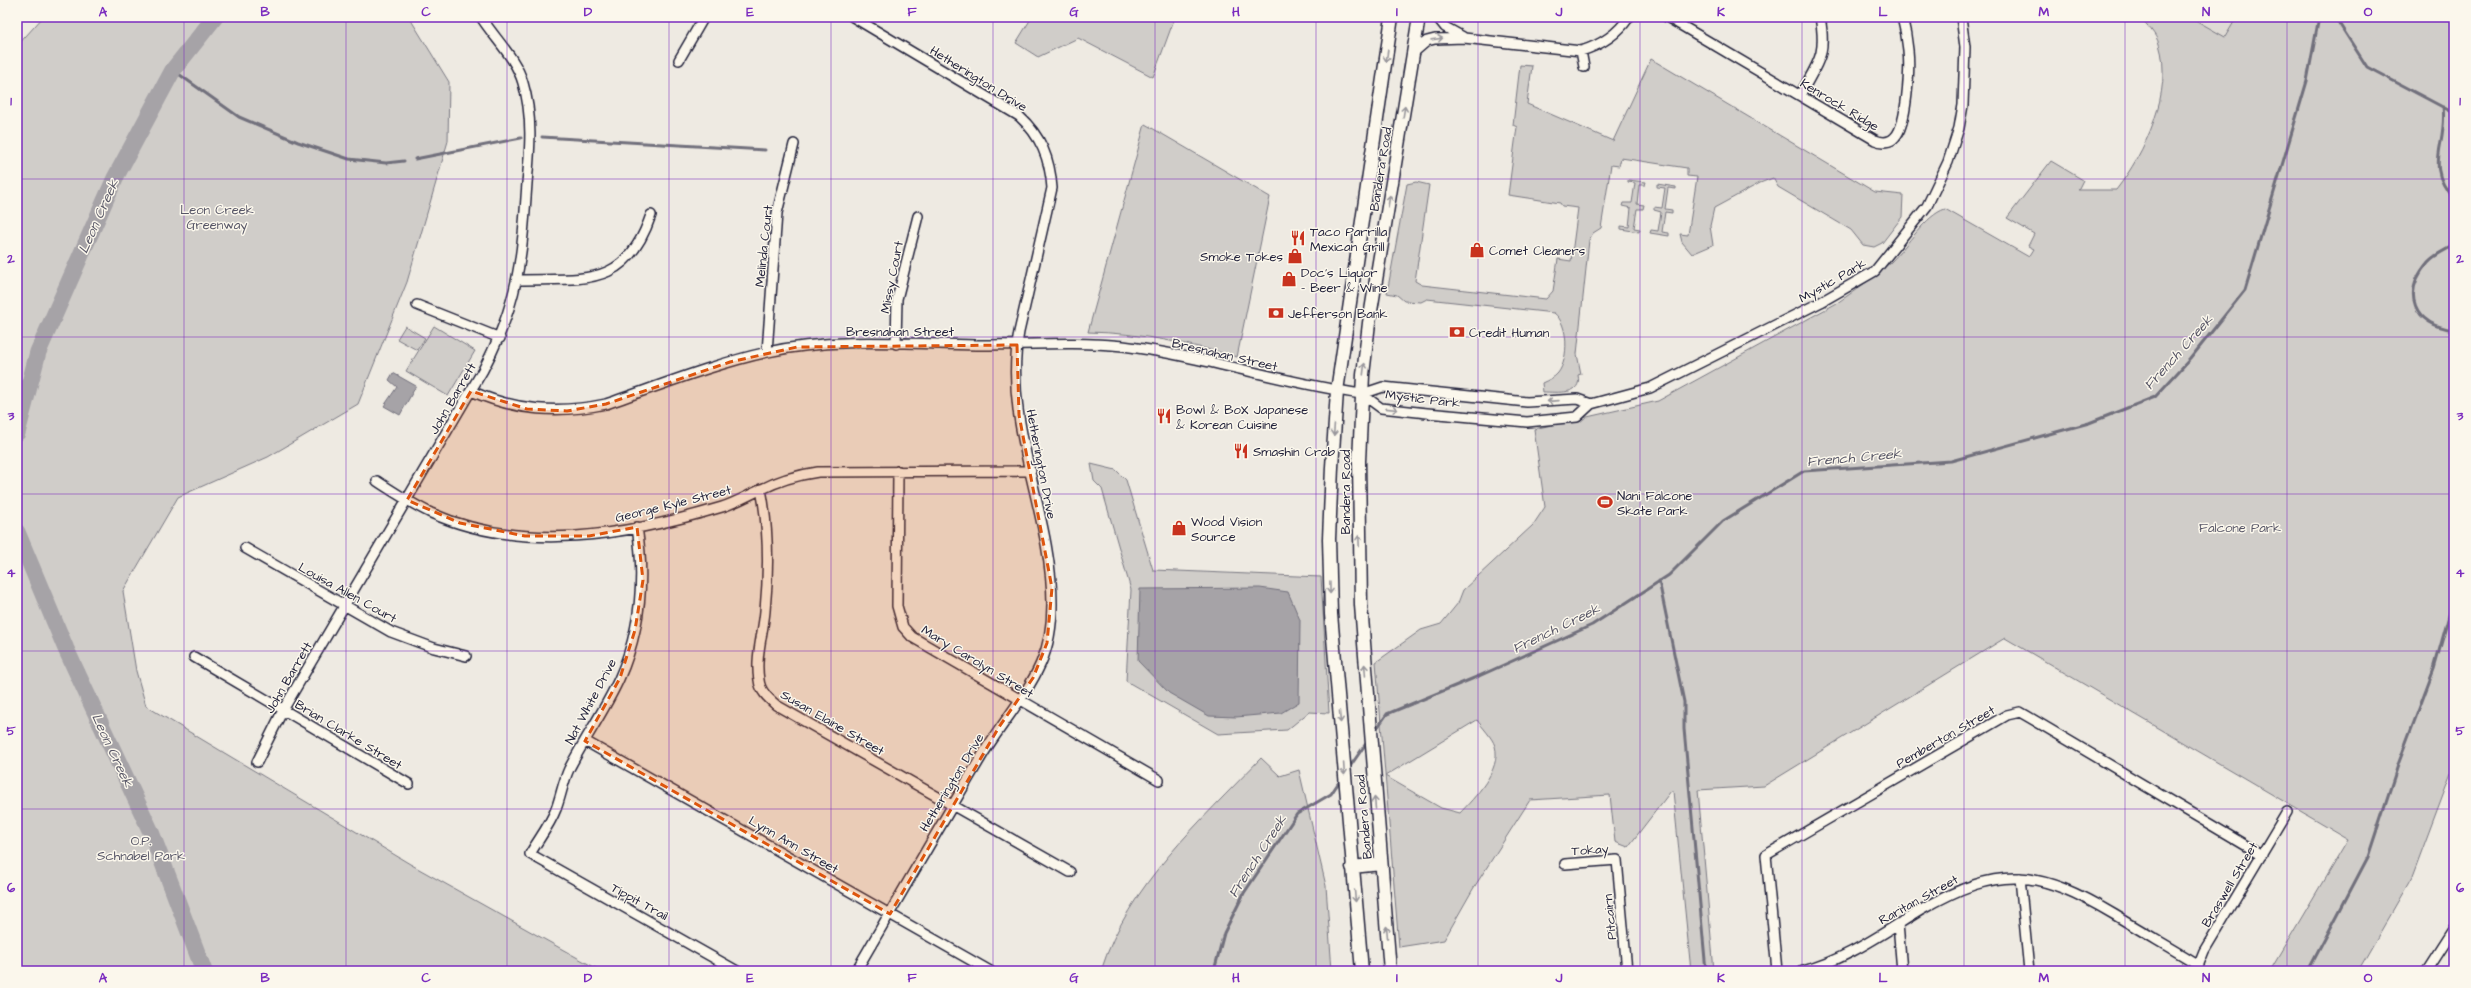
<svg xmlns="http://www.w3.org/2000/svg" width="2471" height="988" font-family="'Architects Daughter',sans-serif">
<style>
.built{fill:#dfdbd5}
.green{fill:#d0cdc9;stroke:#797882;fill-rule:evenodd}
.water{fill:#a6a3a7;stroke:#716f7c}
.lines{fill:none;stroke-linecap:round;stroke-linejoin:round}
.stream{stroke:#716f7c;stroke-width:3}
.river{stroke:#a6a3a7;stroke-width:17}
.minor-casing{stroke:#22223b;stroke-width:12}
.major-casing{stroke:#22223b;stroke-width:15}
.minor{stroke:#fbf7ec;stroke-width:9}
.major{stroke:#fbf7ec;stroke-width:12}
.oneway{stroke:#99979c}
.marked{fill:#de560e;fill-opacity:0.2;stroke:#de560e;stroke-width:3;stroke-dasharray:8 5;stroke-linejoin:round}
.grid{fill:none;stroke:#7b2cbf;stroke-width:1;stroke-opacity:0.55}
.labels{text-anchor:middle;stroke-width:3;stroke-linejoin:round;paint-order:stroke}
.street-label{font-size:13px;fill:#22223b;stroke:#fbf7ec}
.park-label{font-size:13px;fill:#565566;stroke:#fbf7ec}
.poi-label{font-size:13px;fill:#22223b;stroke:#fbf7ec;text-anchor:start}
.water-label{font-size:14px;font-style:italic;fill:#575666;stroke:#fbf7ec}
.neatline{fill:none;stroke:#7b2cbf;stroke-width:1.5}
.grid-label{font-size:13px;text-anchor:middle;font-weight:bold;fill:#7b2cbf}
</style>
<rect width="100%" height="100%" fill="#eeeae2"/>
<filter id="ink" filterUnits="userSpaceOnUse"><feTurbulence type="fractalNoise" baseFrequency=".025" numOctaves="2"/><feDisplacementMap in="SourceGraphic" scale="8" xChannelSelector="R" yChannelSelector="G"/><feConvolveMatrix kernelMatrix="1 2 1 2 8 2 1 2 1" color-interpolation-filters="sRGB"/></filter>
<g filter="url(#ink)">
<path class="built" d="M2190,17H2237L2225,38Z"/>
<path class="green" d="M43,17H409L449,82L448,141L407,282L358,404L268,457L178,497L123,591L136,671L146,706L410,864L601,971H17V46Z
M1032,17H1175L1153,77L1078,38L1038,57L1016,43Z
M2140,17H2190L2225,37L2237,17H2454V765L2412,877L2358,971H2270L2348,839L2005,638L1764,786L1698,790L1714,971H1691L1673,791H1671L1628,847L1615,842L1610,795L1530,800L1473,889L1444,940L1399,947L1376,662L1421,630L1441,624L1458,603L1463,590L1533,525L1545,507L1534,429L1658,401L1837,303C1856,290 1874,277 1891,262C1907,246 1926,215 1945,209L2029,257L2034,249L2028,246L2034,234L2007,218L2051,161L2083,180L2078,190H2116C2145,153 2174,91 2159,44C2156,34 2147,25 2140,17ZM1477,720C1482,727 1492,737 1495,746C1502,770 1474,798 1460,813L1441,808L1385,776Z
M1651,59L1875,192L1903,195L1902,217L1882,243L1874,247L1863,245L1851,230L1778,187L1773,178L1760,183L1714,208L1710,226L1713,245L1692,254L1682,242L1680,234L1688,235L1697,177L1687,176V168L1621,158L1619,166L1611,165L1601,228L1593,233L1589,240L1577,354L1581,374L1578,375C1583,396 1557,392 1543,392L1542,383C1548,380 1554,378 1558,373C1569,359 1569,324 1554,313L1427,299L1421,302L1404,301L1397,295L1387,293L1407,184L1416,182L1429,185L1415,281L1422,285L1546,299L1553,291L1558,259L1571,261L1578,208L1562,206L1560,203L1508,195L1517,127L1513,125L1520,65L1532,66L1527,104L1613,141Z
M1145,124L1270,197L1237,357C1187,343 1140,333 1088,332Z
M1628,180L1646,182L1645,185H1639L1637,204L1644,205L1643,209H1637L1634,228L1640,229L1639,232L1621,229V226L1629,227L1631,208L1622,206L1623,203H1632L1635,183L1628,182Z
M1657,184L1676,187V189L1668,188L1665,209L1672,210V213L1665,212L1662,232L1669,233V236L1650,233L1651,230L1658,231L1661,212L1654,210V207L1662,208L1665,188L1657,187Z
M405,326L425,338L417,350L397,339Z
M434,326L475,351L448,396L406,371Z
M1091,464L1116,470L1126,480L1153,570L1321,577L1329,713L1309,712L1287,730L1218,734L1126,681L1131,590L1102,489L1094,481Z
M1261,758L1280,776L1299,770L1326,886L1332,971H1101C1128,885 1200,822 1261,758Z"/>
<path class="water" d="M393,373L416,386L400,415L384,406L397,387L389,380Z
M1260,588L1288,592L1300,620L1299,702L1281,713L1236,717L1209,716L1169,693L1138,661L1140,589Z"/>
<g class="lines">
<path class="stream" d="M2335,17L2367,67L2454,113
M173,70L239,117L298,142L349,159L386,163L404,161
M2443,107C2448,145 2423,165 2454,199
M542,137L765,150
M415,159L521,138
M2454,245C2446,250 2434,255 2428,262C2401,294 2413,324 2454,330
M1659,581L1684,702V729L1706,971
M1375,731L1387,714L1479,676L1592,625L1669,575L1723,521L1804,471L1951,461L2089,423L2155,397L2190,359L2245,290L2307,81L2319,17
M1349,768L1367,742
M1214,971L1224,933L1244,893L1297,814L1331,794L1341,779
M2308,971L2368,857L2399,762L2434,669L2454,598"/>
<path class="river" d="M17,433L38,352L115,178L173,70L215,17
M17,532L66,649L151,832L204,971"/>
<g class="minor-casing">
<path id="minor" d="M853,17L1019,116C1041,136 1050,159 1052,188L1019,332C1002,424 1052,513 1052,604C1052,623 1049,645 1041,663C1027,695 1002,723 983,754C940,826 898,899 856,971
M1437,17L1445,27L1463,37
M1667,17L1875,140C1882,143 1890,143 1895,137C1907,125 1910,68 1908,50C1907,39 1905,28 1902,17
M1581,51L1584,67
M1413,53L1427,41L1435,39L1464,38L1581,51C1601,45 1617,35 1629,17
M679,60L704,17
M1800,95C1818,62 1827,56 1820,17
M518,280C584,278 626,289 651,215
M417,305L500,338
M896,344L897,299L918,216
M767,352L777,213L794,144
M471,391C516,411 559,414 606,404C659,386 713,364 768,352C835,337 908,344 976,345C1024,345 1076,341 1123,346C1204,356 1281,383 1362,394
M1591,404L1577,399L1527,402L1383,387L1362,394L1381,408L1427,413L1527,422L1577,417L1591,404L1650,388L1821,302L1875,271L1927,206L1948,162L1959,128L1963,105L1965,47L1961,17
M898,471L897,606L903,627L912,637L1159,780
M377,481C394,492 412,504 431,513C523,554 629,535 722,507C735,503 747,496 760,490C779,480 797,475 818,472L1031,471
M761,489C769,530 769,570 765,611C763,634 755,657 759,680C760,691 768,698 776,705L1070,872
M637,527C645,579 641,630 619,679C605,710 585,738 569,769C563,782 561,796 556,809C550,825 538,840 530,854L737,971
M245,548L391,632L434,648L466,656
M194,657L409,784
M585,741L990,971
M257,762L283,710L483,370C519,302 522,257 527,183C530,150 533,116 523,83C516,58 495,39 481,17
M1565,864L1617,860L1627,971
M2020,878L2029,971
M1898,924L1902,971
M1777,971L1766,855L2007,715L2020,712L2027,716L2262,855
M1803,971C1846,960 1883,933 1921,910C2000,864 2038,869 2115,915C2143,932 2171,948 2199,965
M2196,971L2204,951L2287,812
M2427,971L2454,929"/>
</g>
<g class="major-casing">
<path id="major" d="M1352,867L1381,864
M1362,971L1331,614L1329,539L1332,467L1337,391L1392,17
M1390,971L1361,605L1359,461L1363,375L1369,323L1419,17"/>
</g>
<use href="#minor" class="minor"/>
<use href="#major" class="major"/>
</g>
<defs><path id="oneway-shaft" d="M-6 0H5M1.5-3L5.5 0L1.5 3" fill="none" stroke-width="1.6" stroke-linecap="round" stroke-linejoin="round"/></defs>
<g class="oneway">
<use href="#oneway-shaft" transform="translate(1437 39) rotate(-8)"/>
<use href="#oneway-shaft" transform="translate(1387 56) rotate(98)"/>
<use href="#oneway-shaft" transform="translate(1404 112) rotate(-81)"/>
<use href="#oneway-shaft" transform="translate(1389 201) rotate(-81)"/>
<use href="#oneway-shaft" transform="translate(1364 369) rotate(-83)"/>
<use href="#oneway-shaft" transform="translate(1553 401) rotate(176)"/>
<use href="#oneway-shaft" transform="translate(1392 409) rotate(6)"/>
<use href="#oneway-shaft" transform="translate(1334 430) rotate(94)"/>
<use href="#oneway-shaft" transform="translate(1359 541) rotate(-92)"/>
<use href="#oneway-shaft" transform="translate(1330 588) rotate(89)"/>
<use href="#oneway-shaft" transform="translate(1365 670) rotate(-94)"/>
<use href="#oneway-shaft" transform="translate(1340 717) rotate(85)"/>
<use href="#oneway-shaft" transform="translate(1344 769) rotate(86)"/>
<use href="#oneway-shaft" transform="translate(1375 803) rotate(-95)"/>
<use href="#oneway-shaft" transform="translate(1355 896) rotate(85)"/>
<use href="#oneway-shaft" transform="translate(1387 932) rotate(-95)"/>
</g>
</g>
<path class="marked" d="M1017,345L1019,415L1052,588L1047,643L1033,678L999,727L890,914L585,741L620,678L635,630L643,580L637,527L589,536H525L460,523L407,500L471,391L527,409L567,411L606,404L730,362L797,347Z"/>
<path class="grid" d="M184,17V971M346,17V971M507,17V971M669,17V971M831,17V971M993,17V971M1155,17V971M1316,17V971M1478,17V971M1640,17V971M1802,17V971M1964,17V971M2125,17V971M2287,17V971M17,179H2454M17,337H2454M17,494H2454M17,651H2454M17,809H2454"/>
<defs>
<g id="restaurant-bare" transform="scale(1.2)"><path d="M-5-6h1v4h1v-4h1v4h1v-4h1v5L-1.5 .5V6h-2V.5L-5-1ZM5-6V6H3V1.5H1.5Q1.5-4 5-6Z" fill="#c8321e" stroke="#fbf7ec" stroke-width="2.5" paint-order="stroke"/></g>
<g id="shop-bare" transform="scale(1.2)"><path d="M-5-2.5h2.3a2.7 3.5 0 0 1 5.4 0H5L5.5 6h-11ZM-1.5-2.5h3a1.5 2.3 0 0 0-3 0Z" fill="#c8321e" stroke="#fbf7ec" stroke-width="2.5" paint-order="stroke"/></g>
<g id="bank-bare" transform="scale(1.2)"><path d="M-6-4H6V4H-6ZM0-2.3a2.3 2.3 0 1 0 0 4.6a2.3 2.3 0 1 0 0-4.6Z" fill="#c8321e" stroke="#fbf7ec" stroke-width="2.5" paint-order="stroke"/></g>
<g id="stadium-bare" transform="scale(1.2)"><path d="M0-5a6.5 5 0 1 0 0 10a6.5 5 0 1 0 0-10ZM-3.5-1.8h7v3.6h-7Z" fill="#c8321e" stroke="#fbf7ec" stroke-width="2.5" paint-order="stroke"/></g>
</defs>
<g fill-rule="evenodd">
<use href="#restaurant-bare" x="1298" y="238"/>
<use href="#shop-bare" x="1477" y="250"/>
<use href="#shop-bare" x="1295" y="256"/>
<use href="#shop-bare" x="1289" y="279"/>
<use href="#bank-bare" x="1276" y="313"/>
<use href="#bank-bare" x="1457" y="332"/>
<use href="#restaurant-bare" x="1164" y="416"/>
<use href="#restaurant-bare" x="1241" y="451"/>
<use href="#stadium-bare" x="1605" y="502"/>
<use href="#shop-bare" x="1179" y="528"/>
</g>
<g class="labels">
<g class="street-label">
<text transform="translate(979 78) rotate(32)" y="5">Hetherington Drive</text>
<text transform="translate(1840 104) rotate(31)" y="5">Kenrock Ridge</text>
<text transform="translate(1380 169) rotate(-81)" y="5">Bandera Road</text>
<text transform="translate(763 246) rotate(-84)" y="5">Melinda Court</text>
<text transform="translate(891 277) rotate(-79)" y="5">Missy Court</text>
<text transform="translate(1832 280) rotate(-30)" y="5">Mystic Park</text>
<text x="900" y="336">Bresnahan Street</text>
<text transform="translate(1225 354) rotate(13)" y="5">Bresnahan Street</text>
<text transform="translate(452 398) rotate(-60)" y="5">John Barrett</text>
<text transform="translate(1423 398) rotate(7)" y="5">Mystic Park</text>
<text transform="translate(1042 464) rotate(79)" y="5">Hetherington Drive</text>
<text transform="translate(1345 492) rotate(-90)" y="5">Bandera Road</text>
<text transform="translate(673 503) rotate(-14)" y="5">George Kyle Street</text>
<text transform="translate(348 592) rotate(29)" y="5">Louisa Allen Court</text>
<text transform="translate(978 661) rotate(31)" y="5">Mary Carolyn Street</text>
<text transform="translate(288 677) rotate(-60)" y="5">John Barrett</text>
<text transform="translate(590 701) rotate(-62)" y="5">Nat White Drive</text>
<text transform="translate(833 722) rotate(30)" y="5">Susan Elaine Street</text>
<text transform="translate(349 734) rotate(31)" y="5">Brian Clarke Street</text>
<text transform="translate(1945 736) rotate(-30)" y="5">Pemberton Street</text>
<text transform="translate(951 782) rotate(-59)" y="5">Hetherington Drive</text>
<text transform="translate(1363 817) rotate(-95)" y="5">Bandera Road</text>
<text transform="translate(794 844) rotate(30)" y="5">Lynn Ann Street</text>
<text transform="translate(1590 849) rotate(-4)" y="5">Tokay</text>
<text transform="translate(2229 884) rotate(-59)" y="5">Braswell Street</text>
<text transform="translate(1918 899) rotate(-29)" y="5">Raritan Street</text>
<text transform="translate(640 901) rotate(29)" y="5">Tippit Trail</text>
<text transform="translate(1609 917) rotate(-95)" y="5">Pitcairn</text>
</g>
<g class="park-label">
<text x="217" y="214">Leon Creek<tspan x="217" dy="15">Greenway</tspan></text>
<text x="2240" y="532">Falcone Park</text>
<text x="141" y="845">O.P.<tspan x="141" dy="15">Schnabel Park</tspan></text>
</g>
<g class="poi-label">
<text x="1310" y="236">Taco Parrilla<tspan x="1310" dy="15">Mexican Grill</tspan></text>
<text x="1489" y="255">Comet Cleaners</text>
<text x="1283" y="261" text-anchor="end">Smoke Tokes</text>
<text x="1301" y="277">Doc's Liquor<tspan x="1301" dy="15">- Beer &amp; Wine</tspan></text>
<text x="1288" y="318">Jefferson Bank</text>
<text x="1469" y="337">Credit Human</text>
<text x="1176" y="414">Bowl &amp; BoX Japanese<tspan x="1176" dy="15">&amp; Korean Cuisine</tspan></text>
<text x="1253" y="456">Smashin Crab</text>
<text x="1617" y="500">Nani Falcone<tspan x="1617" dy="15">Skate Park</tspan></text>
<text x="1191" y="526">Wood Vision<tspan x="1191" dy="15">Source</tspan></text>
</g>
<g class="water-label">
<text transform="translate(98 216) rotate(-66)" y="5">Leon Creek</text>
<text transform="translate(2178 352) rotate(-48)" y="5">French Creek</text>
<text transform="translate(1854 457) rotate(-5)" y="5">French Creek</text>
<text transform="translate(1556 628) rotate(-26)" y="5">French Creek</text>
<text transform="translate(113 750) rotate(65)" y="5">Leon Creek</text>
<text transform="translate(1257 856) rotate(-57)" y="5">French Creek</text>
</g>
</g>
<rect width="2471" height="988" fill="none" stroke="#fbf7ec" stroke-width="44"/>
<rect x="22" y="22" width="2427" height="944" class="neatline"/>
<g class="grid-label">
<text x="103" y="16">A</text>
<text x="265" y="16">B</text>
<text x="426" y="16">C</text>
<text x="588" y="16">D</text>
<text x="750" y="16">E</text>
<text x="912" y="16">F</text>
<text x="1074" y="16">G</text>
<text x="1236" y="16">H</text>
<text x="1397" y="16">I</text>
<text x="1559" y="16">J</text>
<text x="1721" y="16">K</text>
<text x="1883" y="16">L</text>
<text x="2044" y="16">M</text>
<text x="2206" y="16">N</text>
<text x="2368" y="16">O</text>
<text x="11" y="105">1</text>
<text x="2460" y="105">1</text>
<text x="11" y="263">2</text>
<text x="2460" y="263">2</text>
<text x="11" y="420">3</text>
<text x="2460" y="420">3</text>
<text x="11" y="577">4</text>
<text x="2460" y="577">4</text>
<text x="11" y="735">5</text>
<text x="2460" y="735">5</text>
<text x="11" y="892">6</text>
<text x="2460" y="892">6</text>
<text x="103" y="982">A</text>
<text x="265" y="982">B</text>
<text x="426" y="982">C</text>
<text x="588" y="982">D</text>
<text x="750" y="982">E</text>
<text x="912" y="982">F</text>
<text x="1074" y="982">G</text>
<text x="1236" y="982">H</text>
<text x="1397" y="982">I</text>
<text x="1559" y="982">J</text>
<text x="1721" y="982">K</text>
<text x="1883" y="982">L</text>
<text x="2044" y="982">M</text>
<text x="2206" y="982">N</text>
<text x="2368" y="982">O</text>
</g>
</svg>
